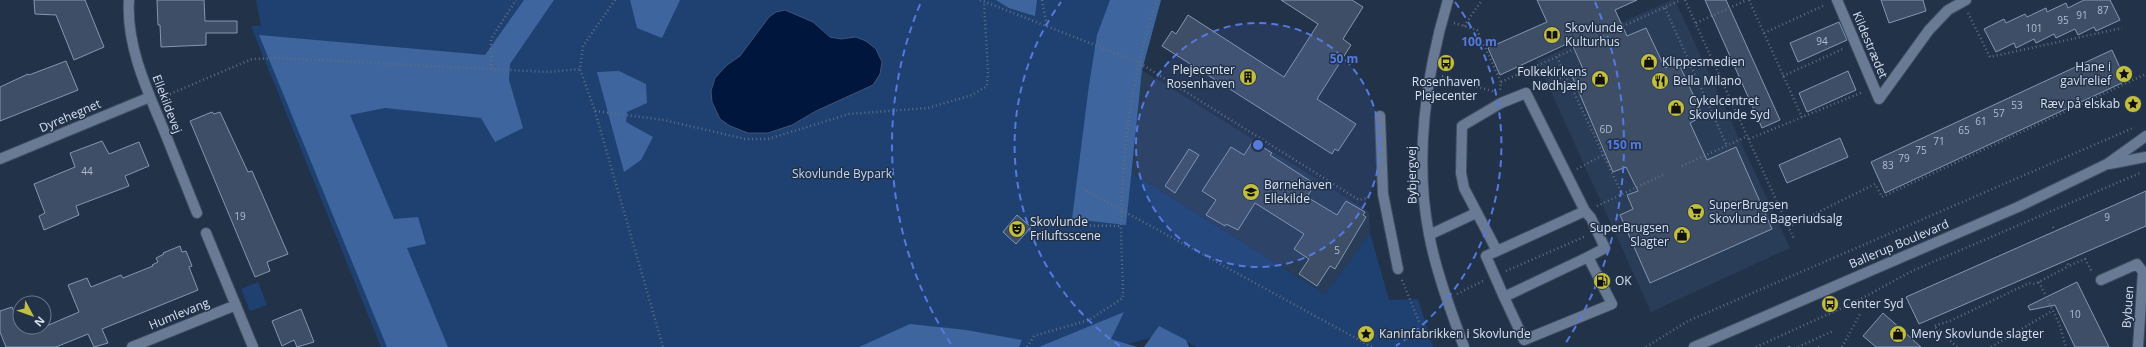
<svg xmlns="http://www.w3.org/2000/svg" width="2146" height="347" font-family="'Open Sans',sans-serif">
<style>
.built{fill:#293c58}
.green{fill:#1f4172}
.forest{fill:#3e659d}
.water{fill:#00163d;stroke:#405373}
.building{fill:#3e4e67;stroke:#8497b2}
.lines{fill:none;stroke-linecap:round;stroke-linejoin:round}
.minor-casing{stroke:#404d60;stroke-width:12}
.path{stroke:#5f6d81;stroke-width:2.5;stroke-dasharray:1 3;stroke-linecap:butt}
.minor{stroke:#687a94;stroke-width:10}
.ring{fill:none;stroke:#557adf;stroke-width:2;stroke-dasharray:7 5}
.labels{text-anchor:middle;stroke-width:3;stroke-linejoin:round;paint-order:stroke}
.number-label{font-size:10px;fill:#b1bcce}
.poi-label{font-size:12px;fill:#d7e1f0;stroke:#223249;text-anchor:start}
.street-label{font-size:12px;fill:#d7e1f0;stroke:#223249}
.park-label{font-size:12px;fill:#bed5f7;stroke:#223249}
.centre{fill:#557adf;stroke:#223249;stroke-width:2}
.ring-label{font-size:12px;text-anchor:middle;font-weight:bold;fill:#557adf;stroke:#223249;stroke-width:3;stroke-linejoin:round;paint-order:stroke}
</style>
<rect width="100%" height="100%" fill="#223249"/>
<path class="built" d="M1671,0H1675L1790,248L1651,312L1537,61Z
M1142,70L1369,212L1370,233L1325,294L1132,173Z"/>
<path class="green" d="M256,0H1161L1142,70L1132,173L1325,294L1370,233L1389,300L1418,299L1433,347H1196L1170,332L1117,347H381L251,26H261Z
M258,282L267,305L250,311L241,289Z"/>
<path class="forest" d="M524,0H554L510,64L509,80L523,128L495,142L481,118L385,108L350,115L394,219L418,217L426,244L407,248L448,347H387L259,35L485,55Z
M630,0H680L662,38L637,28Z
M996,0H1037L1035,16L1009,8Z
M1110,0H1161L1142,70L1126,225L1072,219L1089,85L1097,35Z
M619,71L646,84L647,103L627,112L626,122L653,137L641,160L624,172L597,72Z
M1124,312L1111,339L1137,347H1039Z
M910,324L966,330L1022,340L1019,347H859Z
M1159,326L1186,340L1189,347H1144Z"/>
<path class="water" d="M785,10L813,22L830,37L841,39L856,37L866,41L876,49L882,62L880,74L873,85L816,111L792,125L768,133H748L730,126L720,119L712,102L711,91L715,78L727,65L740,56L769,17L776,12Z"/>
<path class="building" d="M34,0H85L104,47L74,60L56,15L35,14Z
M157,0H204L205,21H237V33H206V45L161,47L160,25H158Z
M1281,0H1352L1363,7L1343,39L1351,45L1317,99L1356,124L1338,151L1335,149L1332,154L1162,46L1172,31L1176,34L1188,15L1284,77L1318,24Z
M1537,0H1637L1615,10L1627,36L1646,28L1665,68L1678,62L1703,116L1690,123L1707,160L1736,147L1772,229L1650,283L1620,215L1633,209L1627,195L1638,191L1626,167L1613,172L1572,76L1584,71L1571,42L1500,75L1488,48L1547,22Z
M1705,0H1726L1780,120L1762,128Z
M1881,0H1923L1926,11L1889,23Z
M2084,0H2110L2120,20L2096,31L2094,27L2078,35L2075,29L2056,38L2054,34L2036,43L2034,39L2016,48L2014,43L1996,52L1984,29L2004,19L2006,23L2025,14L2027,17L2046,8L2047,12L2066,3L2068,8Z
M1839,22L1847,40L1798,62L1790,43Z
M2112,50L2126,81L1885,193L1871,162Z
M66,61L78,90L0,121V87L28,74L29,75Z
M1848,71L1856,90L1807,112L1799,93Z
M212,112L214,114L220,112L248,172L252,171L288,254L267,262L270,271L255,277L190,121Z
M1840,138L1848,157L1787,183L1779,165Z
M102,141L109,154L139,142L149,166L125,176L129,186L76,206L79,215L44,230L39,216L45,213L34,184L75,167L70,153Z
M1253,141L1272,153L1270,155L1315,184L1307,197L1337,215L1346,201L1365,212L1363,215L1366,217L1335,269L1330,266L1317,286L1299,274L1309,259L1294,249L1304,234L1255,203L1238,230L1226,224L1225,226L1206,215L1216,200L1202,191L1231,147L1244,155Z
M1189,149L1199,155L1175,193L1165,186Z
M2146,191V226L1919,324L1906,297Z
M1017,215L1031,227L1016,244L1003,232Z
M180,246L182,252L186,251L192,266L189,267L198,290L102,329L108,343L94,347L88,334L56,347H6L0,332V311L12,307L20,327H44L79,312L68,285L87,278L91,287L121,275L123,278L153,266L152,265L158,262L156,258L164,254L163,253Z
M2077,282L2109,347H2075L2055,305L2030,310L2028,306Z
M301,309L314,342L297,347L294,340L282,346L272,321Z
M1883,313L1921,347H1876L1863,336Z"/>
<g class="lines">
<g class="minor-casing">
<path id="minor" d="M129,0C126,44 146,88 163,128C174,156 186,185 197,213
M1448,0C1426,73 1414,159 1429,234C1436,272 1451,311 1464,347
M1837,0L1879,99
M1879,99L1929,30L1948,10L1966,0
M1380,116L1383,194L1398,269
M0,159L150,97
M2109,164L2146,157
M1585,211L1591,218L1605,248L1588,257
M206,233L253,347
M1429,235L1476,213
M1497,251L1464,188L1461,173L1462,126L1501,103L1526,93L1585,211L1486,256L1504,297L1588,257L1612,304L1524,340L1504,297
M2101,280L2137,264L2143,272
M132,347L236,305
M1694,347L2018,207L2107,164L2146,136
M2138,347L2143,272H2146"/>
</g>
<path class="path" d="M615,0L583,46L580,69L595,111L663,347
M980,0L1138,62L1359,200L1371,197
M1042,0L1047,27
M1685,0L1794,239
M1749,0L1802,117
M1665,8L1727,146
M1968,13L1990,57L2122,28
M1454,23L1477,30L1501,82L1500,90
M1696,23L1747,0
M1464,26L1482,0
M1619,28L1681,0
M1764,33L1825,5
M1557,57L1622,194
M491,69V39L516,0
M1442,76L1495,92
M1783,76L1845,48
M1501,82L1605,35
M1538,88L1565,76
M162,95L170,94L252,59L278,58L549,72L580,69
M595,111L664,120L745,139H768L849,114L928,108L972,95L987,86L988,71L984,3
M1749,139L1863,92
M1682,166L1748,136
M1577,169L1603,155
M1083,189L1372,347
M1597,206L1665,174
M1046,225L1121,226
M1788,227L1875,184L1882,197L2146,74
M2053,227L2055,232
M2066,260L2069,266L2085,259L2092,272
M1506,271L1586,236
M1402,280L1420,324
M2039,282L2059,323L2066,347
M1457,294L1483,281
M1789,346V347
M1027,347L1034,336L1089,320L1123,298C1123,274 1121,249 1121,225C1122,148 1132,73 1157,0
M1646,347L1688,321L2133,128
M1756,347L1855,302L1912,271L2140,173
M1798,347L1833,331
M1818,347H1819
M1842,347L1860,314
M1957,347L1934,326L1950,321L2029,283L2035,284L2069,266
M1991,347L2052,311"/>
<use href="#minor" class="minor"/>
</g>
<circle cx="1258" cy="145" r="122" fill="#557adf" fill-opacity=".12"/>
<g class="ring">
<circle cx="1258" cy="145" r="122"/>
<path d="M1120 346A244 244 0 0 1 1061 2M1455 2A244 244 0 0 1 1396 346"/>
<path d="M951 344A366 366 0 0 1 921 2M1595 2A366 366 0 0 1 1565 344"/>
</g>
<defs>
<g id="library-disc" transform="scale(0.9)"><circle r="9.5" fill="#c1be40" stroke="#223249"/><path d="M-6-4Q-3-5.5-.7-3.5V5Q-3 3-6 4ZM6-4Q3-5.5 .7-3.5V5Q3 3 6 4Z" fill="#111"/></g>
<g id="shop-disc" transform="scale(0.9)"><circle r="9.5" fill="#c1be40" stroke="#223249"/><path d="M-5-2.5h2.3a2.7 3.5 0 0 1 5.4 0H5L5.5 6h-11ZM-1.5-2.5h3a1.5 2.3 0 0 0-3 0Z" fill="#111"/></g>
<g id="bus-disc" transform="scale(0.9)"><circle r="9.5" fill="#c1be40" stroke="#223249"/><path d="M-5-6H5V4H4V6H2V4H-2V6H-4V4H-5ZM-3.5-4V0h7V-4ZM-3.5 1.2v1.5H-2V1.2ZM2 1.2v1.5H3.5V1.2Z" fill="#111"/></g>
<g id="sight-disc" transform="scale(0.9)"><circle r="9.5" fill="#c1be40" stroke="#223249"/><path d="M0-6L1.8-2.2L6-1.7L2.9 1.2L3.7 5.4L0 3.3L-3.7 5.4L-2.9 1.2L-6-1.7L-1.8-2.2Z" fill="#111"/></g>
<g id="building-disc" transform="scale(0.9)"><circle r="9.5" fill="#c1be40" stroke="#223249"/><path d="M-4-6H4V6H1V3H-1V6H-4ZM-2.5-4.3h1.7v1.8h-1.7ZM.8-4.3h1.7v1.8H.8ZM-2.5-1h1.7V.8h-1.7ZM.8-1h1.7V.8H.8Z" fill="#111"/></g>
<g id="restaurant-disc" transform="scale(0.9)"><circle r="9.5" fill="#c1be40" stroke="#223249"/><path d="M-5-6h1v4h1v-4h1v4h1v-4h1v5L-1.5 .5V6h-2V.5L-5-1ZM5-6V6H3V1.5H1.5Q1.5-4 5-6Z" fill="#111"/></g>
<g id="school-disc" transform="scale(0.9)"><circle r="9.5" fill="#c1be40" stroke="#223249"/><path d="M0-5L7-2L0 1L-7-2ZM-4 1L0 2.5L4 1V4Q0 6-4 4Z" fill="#111"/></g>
<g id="supermarket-disc" transform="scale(0.9)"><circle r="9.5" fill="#c1be40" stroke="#223249"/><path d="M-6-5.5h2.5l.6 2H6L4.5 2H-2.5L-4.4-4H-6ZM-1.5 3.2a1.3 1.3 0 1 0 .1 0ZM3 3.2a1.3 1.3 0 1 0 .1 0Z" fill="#111"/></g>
<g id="theatre-disc" transform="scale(0.9)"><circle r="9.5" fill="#c1be40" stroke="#223249"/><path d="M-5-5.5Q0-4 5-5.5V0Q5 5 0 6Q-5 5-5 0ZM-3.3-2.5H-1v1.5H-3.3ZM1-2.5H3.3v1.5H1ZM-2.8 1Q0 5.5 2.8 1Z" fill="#111"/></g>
<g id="fuel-disc" transform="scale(0.9)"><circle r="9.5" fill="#c1be40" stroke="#223249"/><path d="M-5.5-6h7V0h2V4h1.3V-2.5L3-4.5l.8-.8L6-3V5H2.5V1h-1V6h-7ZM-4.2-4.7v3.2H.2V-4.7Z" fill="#111"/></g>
</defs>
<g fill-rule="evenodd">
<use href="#library-disc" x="1552" y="35"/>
<use href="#shop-disc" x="1649" y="62"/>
<use href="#bus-disc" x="1446" y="63"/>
<use href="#sight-disc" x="2124" y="74"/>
<use href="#building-disc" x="1248" y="77"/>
<use href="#shop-disc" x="1600" y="79"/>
<use href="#restaurant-disc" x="1660" y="81"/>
<use href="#sight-disc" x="2133" y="104"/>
<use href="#shop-disc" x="1676" y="108"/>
<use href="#school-disc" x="1251" y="192"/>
<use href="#supermarket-disc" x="1696" y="212"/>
<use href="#theatre-disc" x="1017" y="229"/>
<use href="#shop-disc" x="1682" y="235"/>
<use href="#fuel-disc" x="1602" y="281"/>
<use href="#bus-disc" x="1830" y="304"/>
<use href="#sight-disc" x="1366" y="334"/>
<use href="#shop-disc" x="1898" y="334"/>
</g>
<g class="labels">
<g class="number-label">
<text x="2103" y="14">87</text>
<text x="2082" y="19">91</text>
<text x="2063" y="24">95</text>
<text x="2034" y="32">101</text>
<text x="1822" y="45">94</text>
<text x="2017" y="109">53</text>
<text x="1999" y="117">57</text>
<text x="1981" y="125">61</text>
<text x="1606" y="133">6D</text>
<text x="1964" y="134">65</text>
<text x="1939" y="145">71</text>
<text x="1921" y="154">75</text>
<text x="1904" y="162">79</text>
<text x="1888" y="169">83</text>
<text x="87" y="175">44</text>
<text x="240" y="220">19</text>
<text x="2107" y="221">9</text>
<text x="1337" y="254">5</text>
<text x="2075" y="318">10</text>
</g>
<g class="poi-label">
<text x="1565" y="32">Skovlunde<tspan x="1565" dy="14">Kulturhus</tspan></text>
<text x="1662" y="66">Klippesmedien</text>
<text x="2111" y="71" text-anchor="end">Hane i<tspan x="2111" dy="14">gavlrelief</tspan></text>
<text x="1235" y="74" text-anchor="end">Plejecenter<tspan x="1235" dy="14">Rosenhaven</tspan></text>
<text x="1587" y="76" text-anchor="end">Folkekirkens<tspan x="1587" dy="14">Nødhjælp</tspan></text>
<text x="1673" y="85">Bella Milano</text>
<text x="1446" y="86" text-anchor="middle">Rosenhaven<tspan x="1446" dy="14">Plejecenter</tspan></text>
<text x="1689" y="105">Cykelcentret<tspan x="1689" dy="14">Skovlunde Syd</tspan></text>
<text x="2120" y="108" text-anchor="end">Ræv på elskab</text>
<text x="1264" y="189">Børnehaven<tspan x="1264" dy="14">Ellekilde</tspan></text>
<text x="1709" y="209">SuperBrugsen<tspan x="1709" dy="14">Skovlunde Bageriudsalg</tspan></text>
<text x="1030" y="226">Skovlunde<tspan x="1030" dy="14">Friluftsscene</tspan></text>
<text x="1669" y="232" text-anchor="end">SuperBrugsen<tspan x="1669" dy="14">Slagter</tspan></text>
<text x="1615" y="285">OK</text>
<text x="1843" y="308">Center Syd</text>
<text x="1379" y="338">Kaninfabrikken i Skovlunde</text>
<text x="1911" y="338">Meny Skovlunde slagter</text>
</g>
<g class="street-label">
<text transform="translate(1870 45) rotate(67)" y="4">Kildestrædet</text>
<text transform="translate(167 104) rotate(69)" y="4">Ellekildevej</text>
<text transform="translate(70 116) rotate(-23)" y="4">Dyrehegnet</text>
<text transform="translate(1412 175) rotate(-91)" y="4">Bybjergvej</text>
<text transform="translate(1899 244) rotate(-23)" y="4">Ballerup Boulevard</text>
<text transform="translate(2128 307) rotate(-86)" y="4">Bybuen</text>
<text transform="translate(179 314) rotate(-22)" y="4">Humlevang</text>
</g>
<g class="park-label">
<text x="842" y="178">Skovlunde Bypark</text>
</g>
</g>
<circle cx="1258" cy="145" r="6" class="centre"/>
<g class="ring-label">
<text x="1479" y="46">100 m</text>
<text x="1344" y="63">50 m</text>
<text x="1624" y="149">150 m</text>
</g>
<g transform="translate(32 315) rotate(131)"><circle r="19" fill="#223249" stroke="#6a788c"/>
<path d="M0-3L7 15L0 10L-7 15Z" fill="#c1be40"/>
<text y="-6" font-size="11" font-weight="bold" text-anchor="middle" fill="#d7e1f0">N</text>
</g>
</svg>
